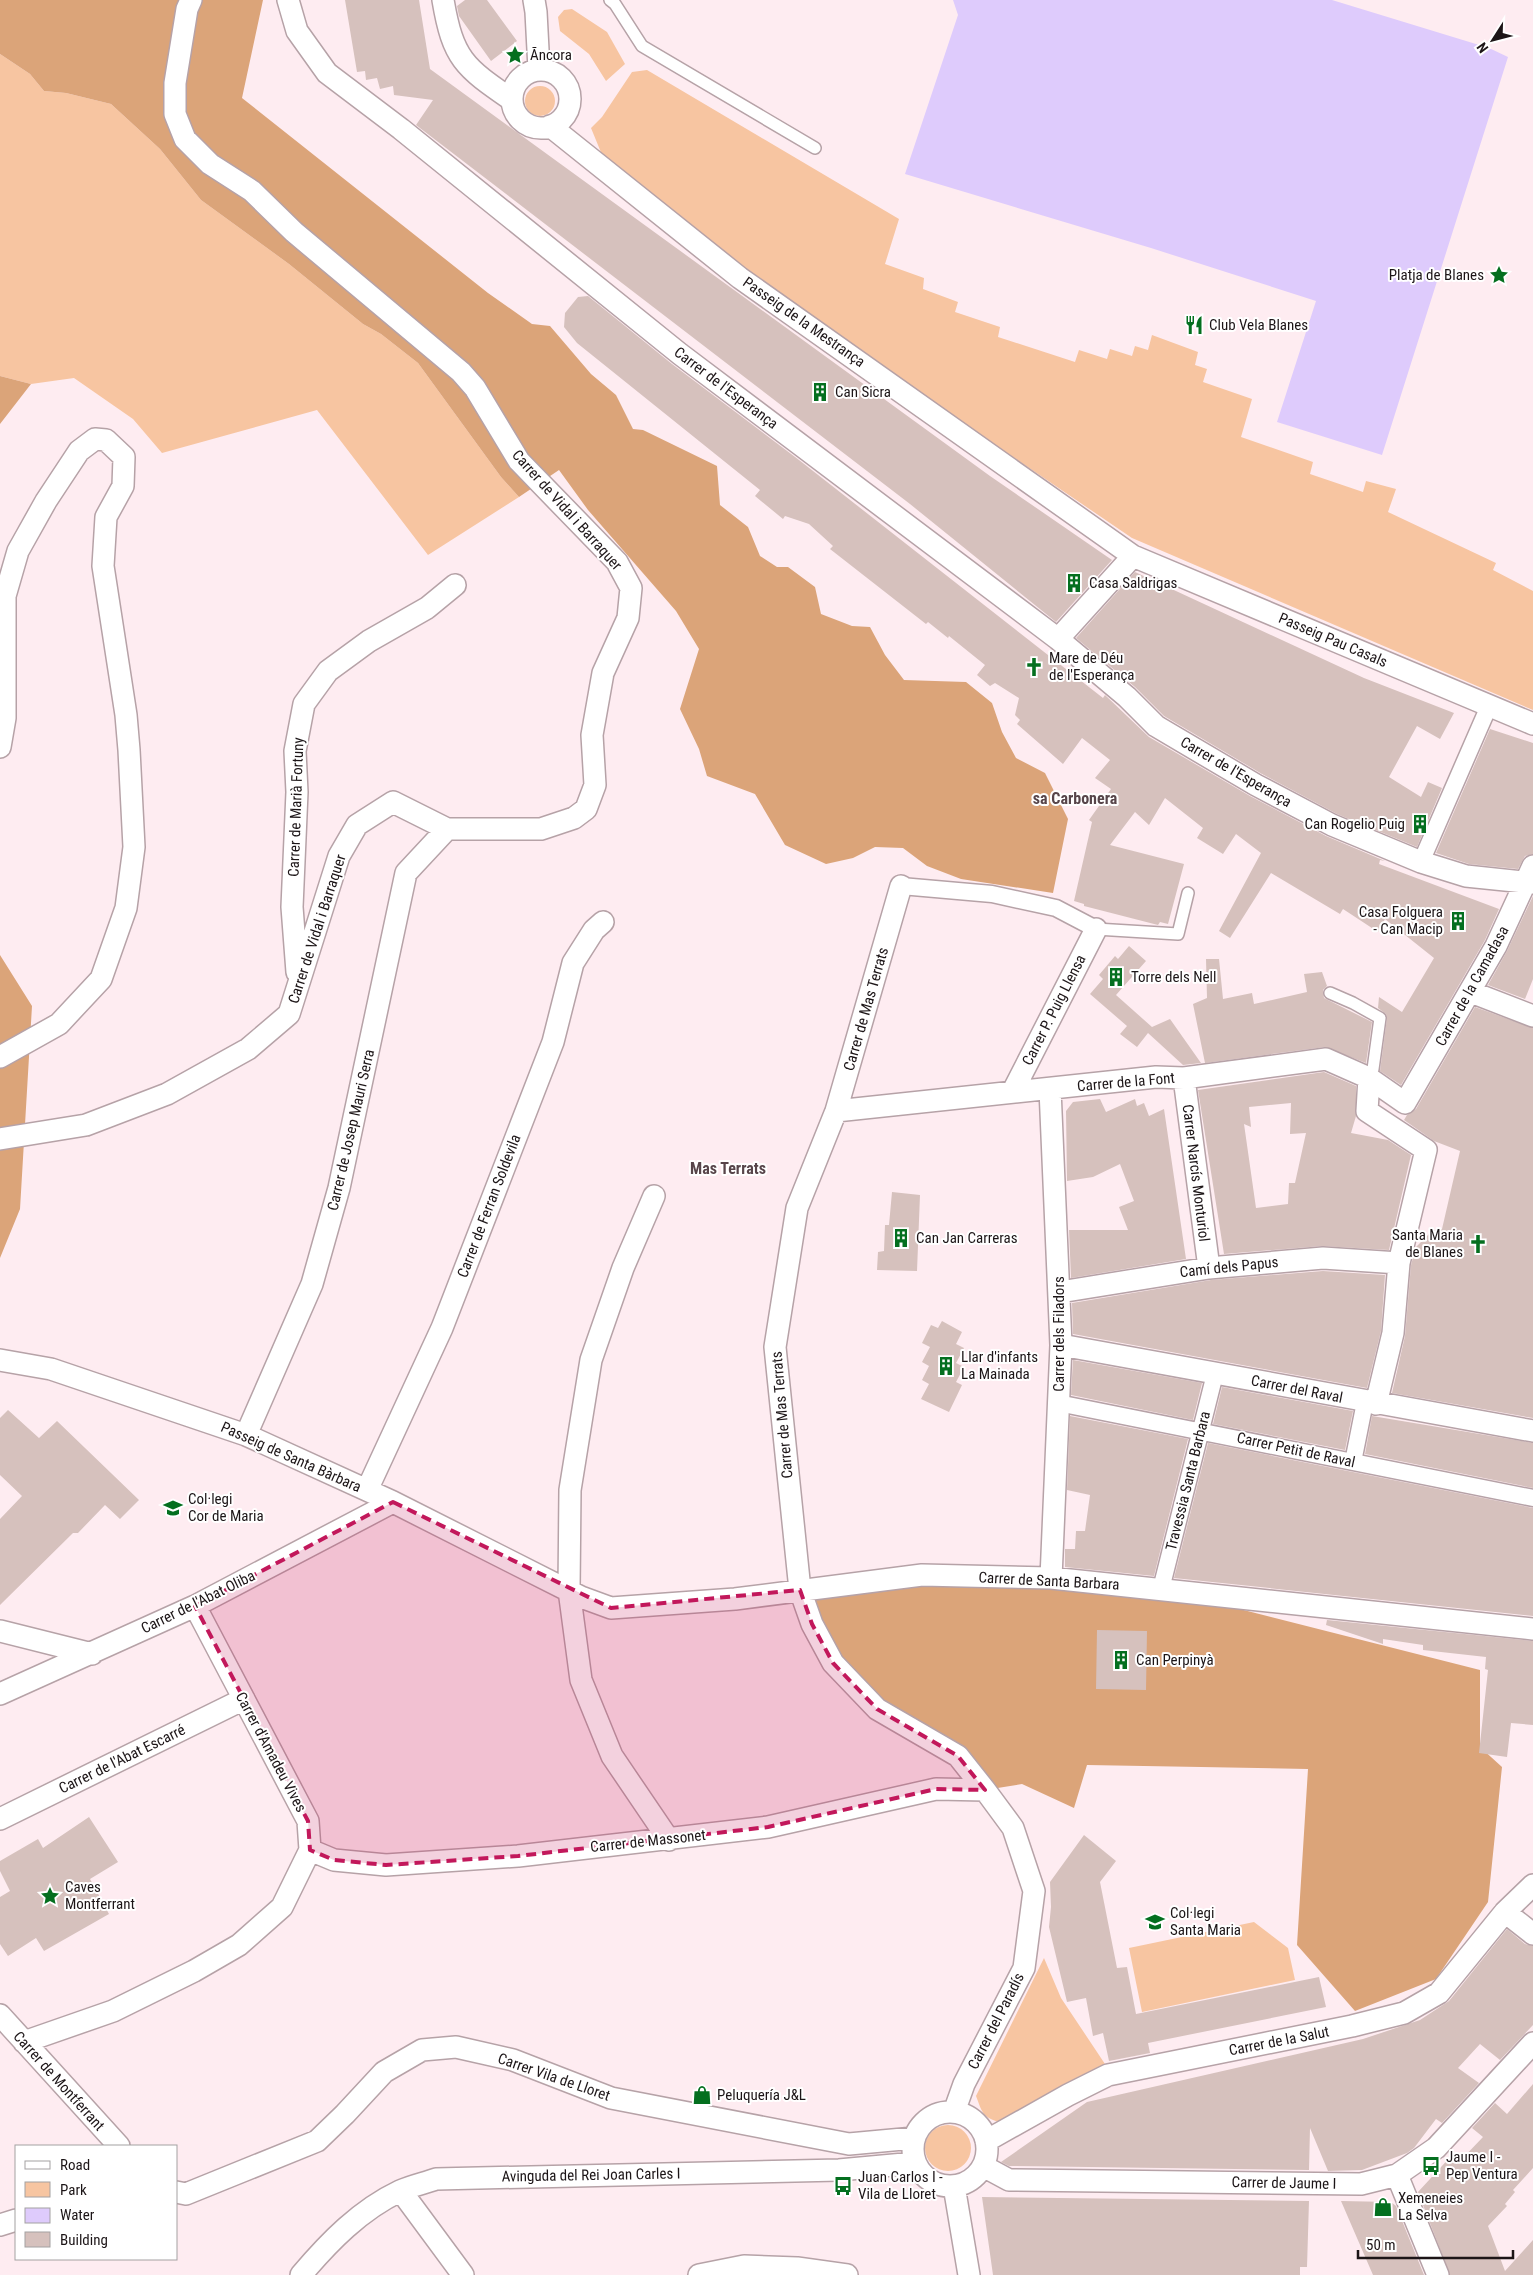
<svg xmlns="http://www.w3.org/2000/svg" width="1533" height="2275" font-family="'Roboto Condensed',sans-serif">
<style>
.green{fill:#f7c5a1}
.forest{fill:#dba479}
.water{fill:#decbfc}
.building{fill:#d6c1bd;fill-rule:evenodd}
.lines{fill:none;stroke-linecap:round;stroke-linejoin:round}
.service-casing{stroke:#b6a2a7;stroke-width:14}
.pedestrian-casing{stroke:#b6a2a7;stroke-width:19}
.minor-casing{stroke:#b6a2a7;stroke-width:24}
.service{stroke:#fff;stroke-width:11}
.pedestrian{stroke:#fff;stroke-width:16}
.minor{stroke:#fff;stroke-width:21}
.marked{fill:#c2185b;fill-opacity:0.2;stroke:#c2185b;stroke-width:4;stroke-dasharray:10 6;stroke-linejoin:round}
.labels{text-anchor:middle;stroke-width:4;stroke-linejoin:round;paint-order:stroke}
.poi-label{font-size:15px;fill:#1c1517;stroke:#fff;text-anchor:start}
.street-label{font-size:15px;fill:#1c1517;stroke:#fff}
.neighbourhood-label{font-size:16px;font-weight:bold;fill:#57454a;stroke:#fff}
</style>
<rect width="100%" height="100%" fill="#feecf1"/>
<path class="green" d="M572,9L607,32L625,64L606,81L589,54L560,31L558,17L564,10Z
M0,54L30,74L44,91L66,93L111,104L160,149L201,200L289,264L363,324L381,334L418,363L501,477L519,497L428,555L317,410L162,453L133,419L74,378L31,384L0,376Z
M647,70L899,219L885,264L924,278L923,289L958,302L955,312L1000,327L998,337L1075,362L1079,350L1107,359L1110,349L1132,356L1135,346L1148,350L1152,335L1198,352L1195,365L1207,369L1203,382L1252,399L1241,437L1313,462L1310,474L1363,492L1366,481L1396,489L1388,512L1496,563L1493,570L1533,591V710L1132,538L750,278L607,167L591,128L602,117L632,72Z
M525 101a15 15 0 1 1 30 0a15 15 0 1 1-30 0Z
M1254,1922L1288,1948L1295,1980L1142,2012L1129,1948Z
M1044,1958L1061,1998L1107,2067L1080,2076L1002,2123C983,2117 983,2115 976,2096Z
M925 2148a23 23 0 1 1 46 0a23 23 0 1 1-46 0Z"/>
<path class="forest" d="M0,0H263L242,98L488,293L532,324L550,326L591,374L616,395L633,429L643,430L717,466L720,505L748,527L760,556L777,567H788L815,587L821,614L852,626L870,627L885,655L904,680L966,682L992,703L1002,732L1016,758L1045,773L1068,819L1053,893L961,879L927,866L903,848L875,847L853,858L826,864L785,845L755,794L707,776L699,749L680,709L699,649L676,611L588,510L559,470L519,497L501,477L418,363L381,334L363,324L289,264L201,200L160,149L111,104L66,93L44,91L30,74L0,54Z
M0,376L31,384L0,424Z
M0,955L32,1006L20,1209L0,1258Z
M922,1575L1161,1589L1480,1670V1747L1502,1767L1488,1902L1436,1979L1355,2011L1297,1945L1308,1769L1087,1765L1074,1808L1022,1784L985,1790L877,1709L833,1663L800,1590Z"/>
<path class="water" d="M953,0H1332L1489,48L1508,57L1382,455L1277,422L1316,301L1151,248L905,174L958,15Z"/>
<path class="building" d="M345,0H419L430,69L990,476L1112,560L1056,622L910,504L416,125L433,100L394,95L393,86L380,89L377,78L366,80L365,71L357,72Z
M465,0H487L517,41L491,61L459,16L457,6Z
M588,296L672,364L799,460L1103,698L1105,695L1149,737L1250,796L1326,836L1385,861L1380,860L1379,864L1499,909L1485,940L1401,1085L1380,1071L1387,1018L1386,1014L1378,1008L1379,997L1402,1012L1434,958L1385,919L1378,932L1343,909L1340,914L1271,873L1230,938L1219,931L1261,853L1236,834L1223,854L1197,838L1203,828L1165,798L1149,825L1135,812L1110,845L1184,864L1168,924L1160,922L1158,925L1084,906V904L1074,901L1092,822L1089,820L1111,789L1095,778L1110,760L1082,738L1063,764L1017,724L1020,720L1015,715L1019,698L995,683L990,686L977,675L985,665L949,636L948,638L928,622L926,624L830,549L833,546L809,524L785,516L783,519L755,496L760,490L577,343L564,327L565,313L578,297Z
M1135,572L1364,678L1454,713L1440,739L1417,726L1389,777L1421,797L1428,782L1442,788L1417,847L1337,814L1262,774L1164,716L1135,687L1076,638Z
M1490,729L1533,743V854L1525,856L1518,869L1469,864L1436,853Z
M1533,896V979L1525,999L1488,985L1507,951Z
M1129,946L1146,961L1116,995L1152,1027L1170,1019L1201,1063L1183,1065L1148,1033L1137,1047L1120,1034L1127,1026L1090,994L1103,979L1099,975L1115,956L1118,959Z
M1206,959H1219L1223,999L1252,993L1254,1004L1307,992L1304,974L1322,972L1327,986L1323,990L1324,998L1372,1022L1366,1063L1325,1047L1205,1063L1193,1004L1207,998Z
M1475,1007L1533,1028V1418L1392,1393L1405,1336L1411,1265L1416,1247L1433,1230L1442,1229L1460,1151L1434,1141L1404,1120L1407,1115L1416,1109Z
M1324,1072L1356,1086V1116L1351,1133L1388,1140L1411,1155L1389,1250L1322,1246L1224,1254L1198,1090ZM1291,1103L1290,1134L1306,1133L1295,1183H1289L1288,1204L1256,1208L1244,1124L1251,1127L1249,1107Z
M1100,1099L1106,1112L1135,1099L1137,1106L1144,1103L1149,1116L1164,1109L1186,1259L1071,1278L1069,1230H1128L1119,1207L1134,1201L1120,1164L1093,1177L1067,1181L1066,1111L1073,1102Z
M892,1192L920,1195L917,1271L877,1270L878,1252L884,1251L885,1225H889Z
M1323,1271L1385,1275L1381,1331L1367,1388L1073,1334L1072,1303L1211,1280Z
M942,1321L962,1332L956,1344L964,1348L956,1363L964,1367L956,1382L962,1385L949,1412L921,1399L929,1384L922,1380L929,1366L922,1362L930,1347L922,1343L931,1325L938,1328Z
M1073,1360L1202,1383L1193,1420L1071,1395Z
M1222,1387L1353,1411L1345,1450L1213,1424Z
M8,1410L39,1438L57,1421L139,1500L120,1519L105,1505L78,1533H73L0,1605V1519L22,1496L0,1475V1418Z
M1070,1416L1188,1439L1154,1576L1065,1567V1549H1075L1076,1531H1085L1090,1495L1067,1490Z
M1372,1416L1533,1443V1488L1365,1454Z
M1208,1443L1533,1508V1616L1174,1578Z
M1327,1620L1533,1641V1725L1511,1723L1507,1757L1479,1753L1488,1670L1485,1669L1486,1657L1423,1650V1645L1383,1639V1644L1326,1625Z
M1097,1630L1147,1631L1146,1690L1096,1689Z
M89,1817L118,1862L90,1879L109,1914L44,1951L36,1938L8,1956L0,1944V1897L10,1891L0,1871V1861L38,1839L43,1848Z
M1084,1835L1116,1861L1100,1882L1117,1968L1127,1967L1136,2014L1319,1977L1326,2007L1148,2043L1150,2053L1109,2061L1103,2033L1093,2036L1086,1998L1067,2002L1049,1927L1051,1907L1050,1882Z
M1507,1929L1525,1944L1533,1946V2025L1500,2060L1480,2044L1458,2068L1479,2083L1442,2123L1436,2119L1414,2148L1407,2153L1362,2170L1328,2171L1310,2128L1309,2170L1009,2166L1001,2162L1087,2102L1363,2039L1420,2020L1449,2001Z
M1533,2084V2168L1513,2190L1515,2192L1505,2204L1507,2206L1488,2226L1505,2271L1533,2240V2275H1450L1418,2192L1453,2154L1460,2161L1483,2137L1472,2128L1495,2103L1507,2114Z
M982,2197L1309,2201L1307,2267H1300V2275H993Z
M1341,2201L1391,2202L1396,2206L1424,2275H1373Z"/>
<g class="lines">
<g class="service-casing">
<path id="service" d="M610,0L615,4L642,46L815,148
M1096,929L1178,934L1188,893
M1330,993L1353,1003L1380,1018L1373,1069L1369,1078"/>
</g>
<g class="pedestrian-casing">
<path id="pedestrian" d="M1421,862L1489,706
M901,886L992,894L1056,908L1096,929
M1058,1403L1533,1498
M1353,1462L1365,1402
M1161,1589L1215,1374"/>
</g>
<g class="minor-casing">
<path id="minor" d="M288,0L297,31L327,73L401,129L680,354L1058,639L1127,697L1156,726L1256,785L1332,825L1421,862L1466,876L1533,883
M443,0C453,59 464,67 512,100
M534,0L536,12L539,69
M512 99a29 29 0 1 1 58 0a29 29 0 1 1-58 0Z
M550,126L740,278L1133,556L1533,724
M1058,639L1133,556
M0,747L5,718V596L18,551L46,501L79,451L95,439L106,440L124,457L123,486L106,517L103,566L126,715L129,750L134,847L126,908L101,979L59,1024L0,1057
M901,886L836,1111L797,1208L775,1347L800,1590L812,1624L833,1663L877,1709L958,1756L985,1790L1013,1828L1034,1891L1024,1968L964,2084L954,2112
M297,972L292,907L297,792L295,751L304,704L328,671L369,641L427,608L455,585
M1471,992L1533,1016
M1184,1078L1209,1268
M1369,1078L1367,1111L1426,1150L1399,1263L1393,1333L1376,1404
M1050,1089L1061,1345L1051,1578
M1013,1091L1096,929
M836,1111L1156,1077L1184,1078L1326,1059L1369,1078L1405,1103L1496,946L1533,866
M0,1139L86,1125L167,1094L248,1049L289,1014L339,856L357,825L393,802L447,829H541L574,818L586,809L595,785L592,735L603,673L628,618L631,588L617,562L519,461L475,388L461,372L294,232L252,191L210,164L185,139L175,114V83L187,9L191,0
M654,1196L623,1268L591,1360L570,1490L569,1590L581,1680L612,1756L669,1840
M1060,1292L1209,1268L1323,1258L1399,1263
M1061,1345L1533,1431
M0,1360L51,1369L246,1435L393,1502L581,1597L611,1608L735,1599L922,1575L1051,1578L1533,1629
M246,1435L312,1284L339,1188L406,873L447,829
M367,1490L442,1328L553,1042L573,963L594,930L603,922
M0,1631L92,1654
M0,1694L195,1606L393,1502
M0,1819L244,1699
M310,1850L334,1860L386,1865L518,1856L768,1827L936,1789L985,1790
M1505,1912L1533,1934
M0,2015L119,2146
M24,2042L113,2011L194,1971L239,1945L282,1907L310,1850L308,1821L195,1606
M913 2149a37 37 0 1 1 74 0a37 37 0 1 1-74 0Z
M986,2141L1068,2095L1108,2075L1352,2026L1404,2013L1439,1993L1505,1912L1533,1885
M983,2166L1009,2180L1361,2184L1397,2175L1436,2148L1533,2043
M1397,2175L1438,2275
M954,2186L969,2275
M401,2191L463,2275
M176,2192L186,2194L317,2141L345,2114L384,2072L422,2050L456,2047L513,2060L611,2098L849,2144L914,2138
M0,2225L16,2220
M301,2275C329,2242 360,2210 400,2191C411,2186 425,2183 436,2179L839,2170L915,2163
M699,2275L744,2266L797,2268L847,2275"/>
</g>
<use href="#service" class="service"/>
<use href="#pedestrian" class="pedestrian"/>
<use href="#minor" class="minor"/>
</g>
<path class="marked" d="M393,1502L611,1608L800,1590L812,1624L833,1663L877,1709L958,1756L985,1790L936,1789L768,1827L518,1856L386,1865L334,1860L310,1850L308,1821L195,1606Z"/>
<defs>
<g id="sight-bare" transform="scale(1.5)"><path d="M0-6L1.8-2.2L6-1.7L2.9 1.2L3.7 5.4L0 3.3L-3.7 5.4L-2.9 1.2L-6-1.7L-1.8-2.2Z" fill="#046f1f" stroke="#fff" stroke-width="2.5" paint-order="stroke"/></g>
<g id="restaurant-bare" transform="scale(1.5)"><path d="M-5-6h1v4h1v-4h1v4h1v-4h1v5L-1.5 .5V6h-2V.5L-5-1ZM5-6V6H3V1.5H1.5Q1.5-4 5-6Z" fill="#046f1f" stroke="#fff" stroke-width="2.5" paint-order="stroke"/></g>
<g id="building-bare" transform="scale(1.5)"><path d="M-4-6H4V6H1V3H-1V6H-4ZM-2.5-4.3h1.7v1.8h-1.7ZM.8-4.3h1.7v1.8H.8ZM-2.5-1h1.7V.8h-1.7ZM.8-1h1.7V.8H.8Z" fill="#046f1f" stroke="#fff" stroke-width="2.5" paint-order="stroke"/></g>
<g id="church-bare" transform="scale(1.5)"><path d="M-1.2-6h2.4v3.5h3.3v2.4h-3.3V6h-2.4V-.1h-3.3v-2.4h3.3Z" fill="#046f1f" stroke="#fff" stroke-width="2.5" paint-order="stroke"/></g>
<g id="school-bare" transform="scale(1.5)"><path d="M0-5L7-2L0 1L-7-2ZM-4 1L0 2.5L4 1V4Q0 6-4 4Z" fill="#046f1f" stroke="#fff" stroke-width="2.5" paint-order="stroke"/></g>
<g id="shop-bare" transform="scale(1.5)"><path d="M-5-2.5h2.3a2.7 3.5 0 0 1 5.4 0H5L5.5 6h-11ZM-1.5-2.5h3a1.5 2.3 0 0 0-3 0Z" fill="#046f1f" stroke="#fff" stroke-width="2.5" paint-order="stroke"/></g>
<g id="bus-bare" transform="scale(1.5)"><path d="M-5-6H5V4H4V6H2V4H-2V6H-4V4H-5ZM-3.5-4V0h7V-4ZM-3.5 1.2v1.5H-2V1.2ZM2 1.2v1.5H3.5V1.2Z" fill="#046f1f" stroke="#fff" stroke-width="2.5" paint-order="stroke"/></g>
</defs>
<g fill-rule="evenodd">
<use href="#sight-bare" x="515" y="55"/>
<use href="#sight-bare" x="1499" y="275"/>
<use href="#restaurant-bare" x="1194" y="325"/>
<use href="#building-bare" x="820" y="392"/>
<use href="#building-bare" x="1074" y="583"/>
<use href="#church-bare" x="1034" y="667"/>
<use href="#building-bare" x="1420" y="824"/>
<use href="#building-bare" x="1458" y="921"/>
<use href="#building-bare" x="1116" y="977"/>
<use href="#building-bare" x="901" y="1238"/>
<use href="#church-bare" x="1478" y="1244"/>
<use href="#building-bare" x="946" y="1366"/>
<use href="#school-bare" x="173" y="1508"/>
<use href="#building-bare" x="1121" y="1660"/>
<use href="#sight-bare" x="50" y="1896"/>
<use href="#school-bare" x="1155" y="1922"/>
<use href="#shop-bare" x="702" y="2095"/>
<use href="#bus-bare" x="1431" y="2166"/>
<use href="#bus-bare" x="843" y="2186"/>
<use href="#shop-bare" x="1383" y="2207"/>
</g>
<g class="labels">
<g class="poi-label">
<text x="530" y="60">Ãncora</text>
<text x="1484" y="280" text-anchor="end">Platja de Blanes</text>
<text x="1209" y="330">Club Vela Blanes</text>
<text x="835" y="397">Can Sicra</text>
<text x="1089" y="588">Casa Saldrigas</text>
<text x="1049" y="663">Mare de Déu<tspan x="1049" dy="17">de l'Esperança</tspan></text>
<text x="1405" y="829" text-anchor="end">Can Rogelio Puig</text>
<text x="1443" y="917" text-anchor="end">Casa Folguera<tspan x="1443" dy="17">- Can Macip</tspan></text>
<text x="1131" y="982">Torre dels Nell</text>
<text x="1463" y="1240" text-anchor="end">Santa Maria<tspan x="1463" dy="17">de Blanes</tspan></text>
<text x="916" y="1243">Can Jan Carreras</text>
<text x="961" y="1362">Llar d'infants<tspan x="961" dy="17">La Mainada</tspan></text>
<text x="188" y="1504">Col·legi<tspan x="188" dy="17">Cor de Maria</tspan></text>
<text x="1136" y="1665">Can Perpinyà</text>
<text x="65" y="1892">Caves<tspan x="65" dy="17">Montferrant</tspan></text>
<text x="1170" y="1918">Col·legi<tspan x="1170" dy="17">Santa Maria</tspan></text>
<text x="717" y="2100">Peluquería J&amp;L</text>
<text x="1446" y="2162">Jaume I -<tspan x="1446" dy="17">Pep Ventura</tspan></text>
<text x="858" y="2182">Juan Carlos I -<tspan x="858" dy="17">Vila de Lloret</tspan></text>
<text x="1398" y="2203">Xemeneies<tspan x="1398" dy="17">La Selva</tspan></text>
</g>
<g class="street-label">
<text transform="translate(804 322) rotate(35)" y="5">Passeig de la Mestrança</text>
<text transform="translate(726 388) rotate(37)" y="5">Carrer de l'Esperança</text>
<text transform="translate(567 510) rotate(48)" y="5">Carrer de Vidal i Barraquer</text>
<text transform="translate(1333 640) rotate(23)" y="5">Passeig Pau Casals</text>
<text transform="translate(1236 772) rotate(30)" y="5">Carrer de l'Esperança</text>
<text transform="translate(296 807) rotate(-88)" y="5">Carrer de Marià Fortuny</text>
<text transform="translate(317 929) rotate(-72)" y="5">Carrer de Vidal i Barraquer</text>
<text transform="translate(1472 986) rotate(-61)" y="5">Carrer de la Camadasa</text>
<text transform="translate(866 1009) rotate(-74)" y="5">Carrer de Mas Terrats</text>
<text transform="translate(1054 1010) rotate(-63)" y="5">Carrer P. Puig Llensa</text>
<text transform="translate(1126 1082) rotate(-5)" y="5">Carrer de la Font</text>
<text transform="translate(351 1130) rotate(-77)" y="5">Carrer de Josep Mauri Serra</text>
<text transform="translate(1196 1173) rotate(83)" y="5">Carrer Narcís Monturiol</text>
<text transform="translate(489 1206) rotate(-69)" y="5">Carrer de Ferran Soldevila</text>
<text transform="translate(1229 1267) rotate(-6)" y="5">Camí dels Papus</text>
<text transform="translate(1059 1334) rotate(-90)" y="5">Carrer dels Filadors</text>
<text transform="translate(1297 1389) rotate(11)" y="5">Carrer del Raval</text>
<text transform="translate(782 1415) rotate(-95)" y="5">Carrer de Mas Terrats</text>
<text transform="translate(1296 1450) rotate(12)" y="5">Carrer Petit de Raval</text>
<text transform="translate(291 1457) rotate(24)" y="5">Passeig de Santa Bàrbara</text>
<text transform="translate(1188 1481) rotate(-76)" y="5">Travessia Santa Barbara</text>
<text transform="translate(1049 1581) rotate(3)" y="5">Carrer de Santa Barbara</text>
<text transform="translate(198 1602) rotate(-26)" y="5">Carrer de l'Abat Oliba</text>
<text transform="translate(271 1752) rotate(62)" y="5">Carrer d'Amadeu Vives</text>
<text transform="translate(122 1759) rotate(-26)" y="5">Carrer de l'Abat Escarré</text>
<text transform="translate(648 1841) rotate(-6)" y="5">Carrer de Massonet</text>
<text transform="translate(996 2021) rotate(-63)" y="5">Carrer del Paradís</text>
<text transform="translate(1279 2041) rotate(-11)" y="5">Carrer de la Salut</text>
<text transform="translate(554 2077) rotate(19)" y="5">Carrer Vila de Lloret</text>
<text transform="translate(59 2081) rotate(48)" y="5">Carrer de Montferrant</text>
<text transform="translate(591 2175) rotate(-1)" y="5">Avinguda del Rei Joan Carles I</text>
<text transform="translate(1284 2183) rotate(1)" y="5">Carrer de Jaume I</text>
</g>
<g class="neighbourhood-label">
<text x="1075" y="804">sa Carbonera</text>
<text x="728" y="1174">Mas Terrats</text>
</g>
</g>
<rect x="15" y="2145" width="162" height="115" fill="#ffffff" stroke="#a4a1a2"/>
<rect x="25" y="2161" width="25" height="8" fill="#ffffff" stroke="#a4a1a2"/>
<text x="60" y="2170" font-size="15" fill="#1c1517">Road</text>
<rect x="25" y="2182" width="25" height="15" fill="#f7c5a1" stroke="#a4a1a2"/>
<text x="60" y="2195" font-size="15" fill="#1c1517">Park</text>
<rect x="25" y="2208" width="25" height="15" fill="#decbfc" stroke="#a4a1a2"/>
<text x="60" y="2220" font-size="15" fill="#1c1517">Water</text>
<rect x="25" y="2232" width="25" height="15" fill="#d6c1bd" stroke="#a4a1a2"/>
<text x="60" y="2245" font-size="15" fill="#1c1517">Building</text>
<g transform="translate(1493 40) rotate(234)" stroke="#ffffff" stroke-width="4" paint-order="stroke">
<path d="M0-4L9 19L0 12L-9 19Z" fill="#1c1517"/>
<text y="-8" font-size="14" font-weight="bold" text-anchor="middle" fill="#1c1517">N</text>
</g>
<path d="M1358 2250v8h155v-8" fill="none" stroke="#1c1517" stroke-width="2.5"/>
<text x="1366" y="2250" font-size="15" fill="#1c1517" stroke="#ffffff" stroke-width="4" paint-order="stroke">50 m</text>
</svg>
